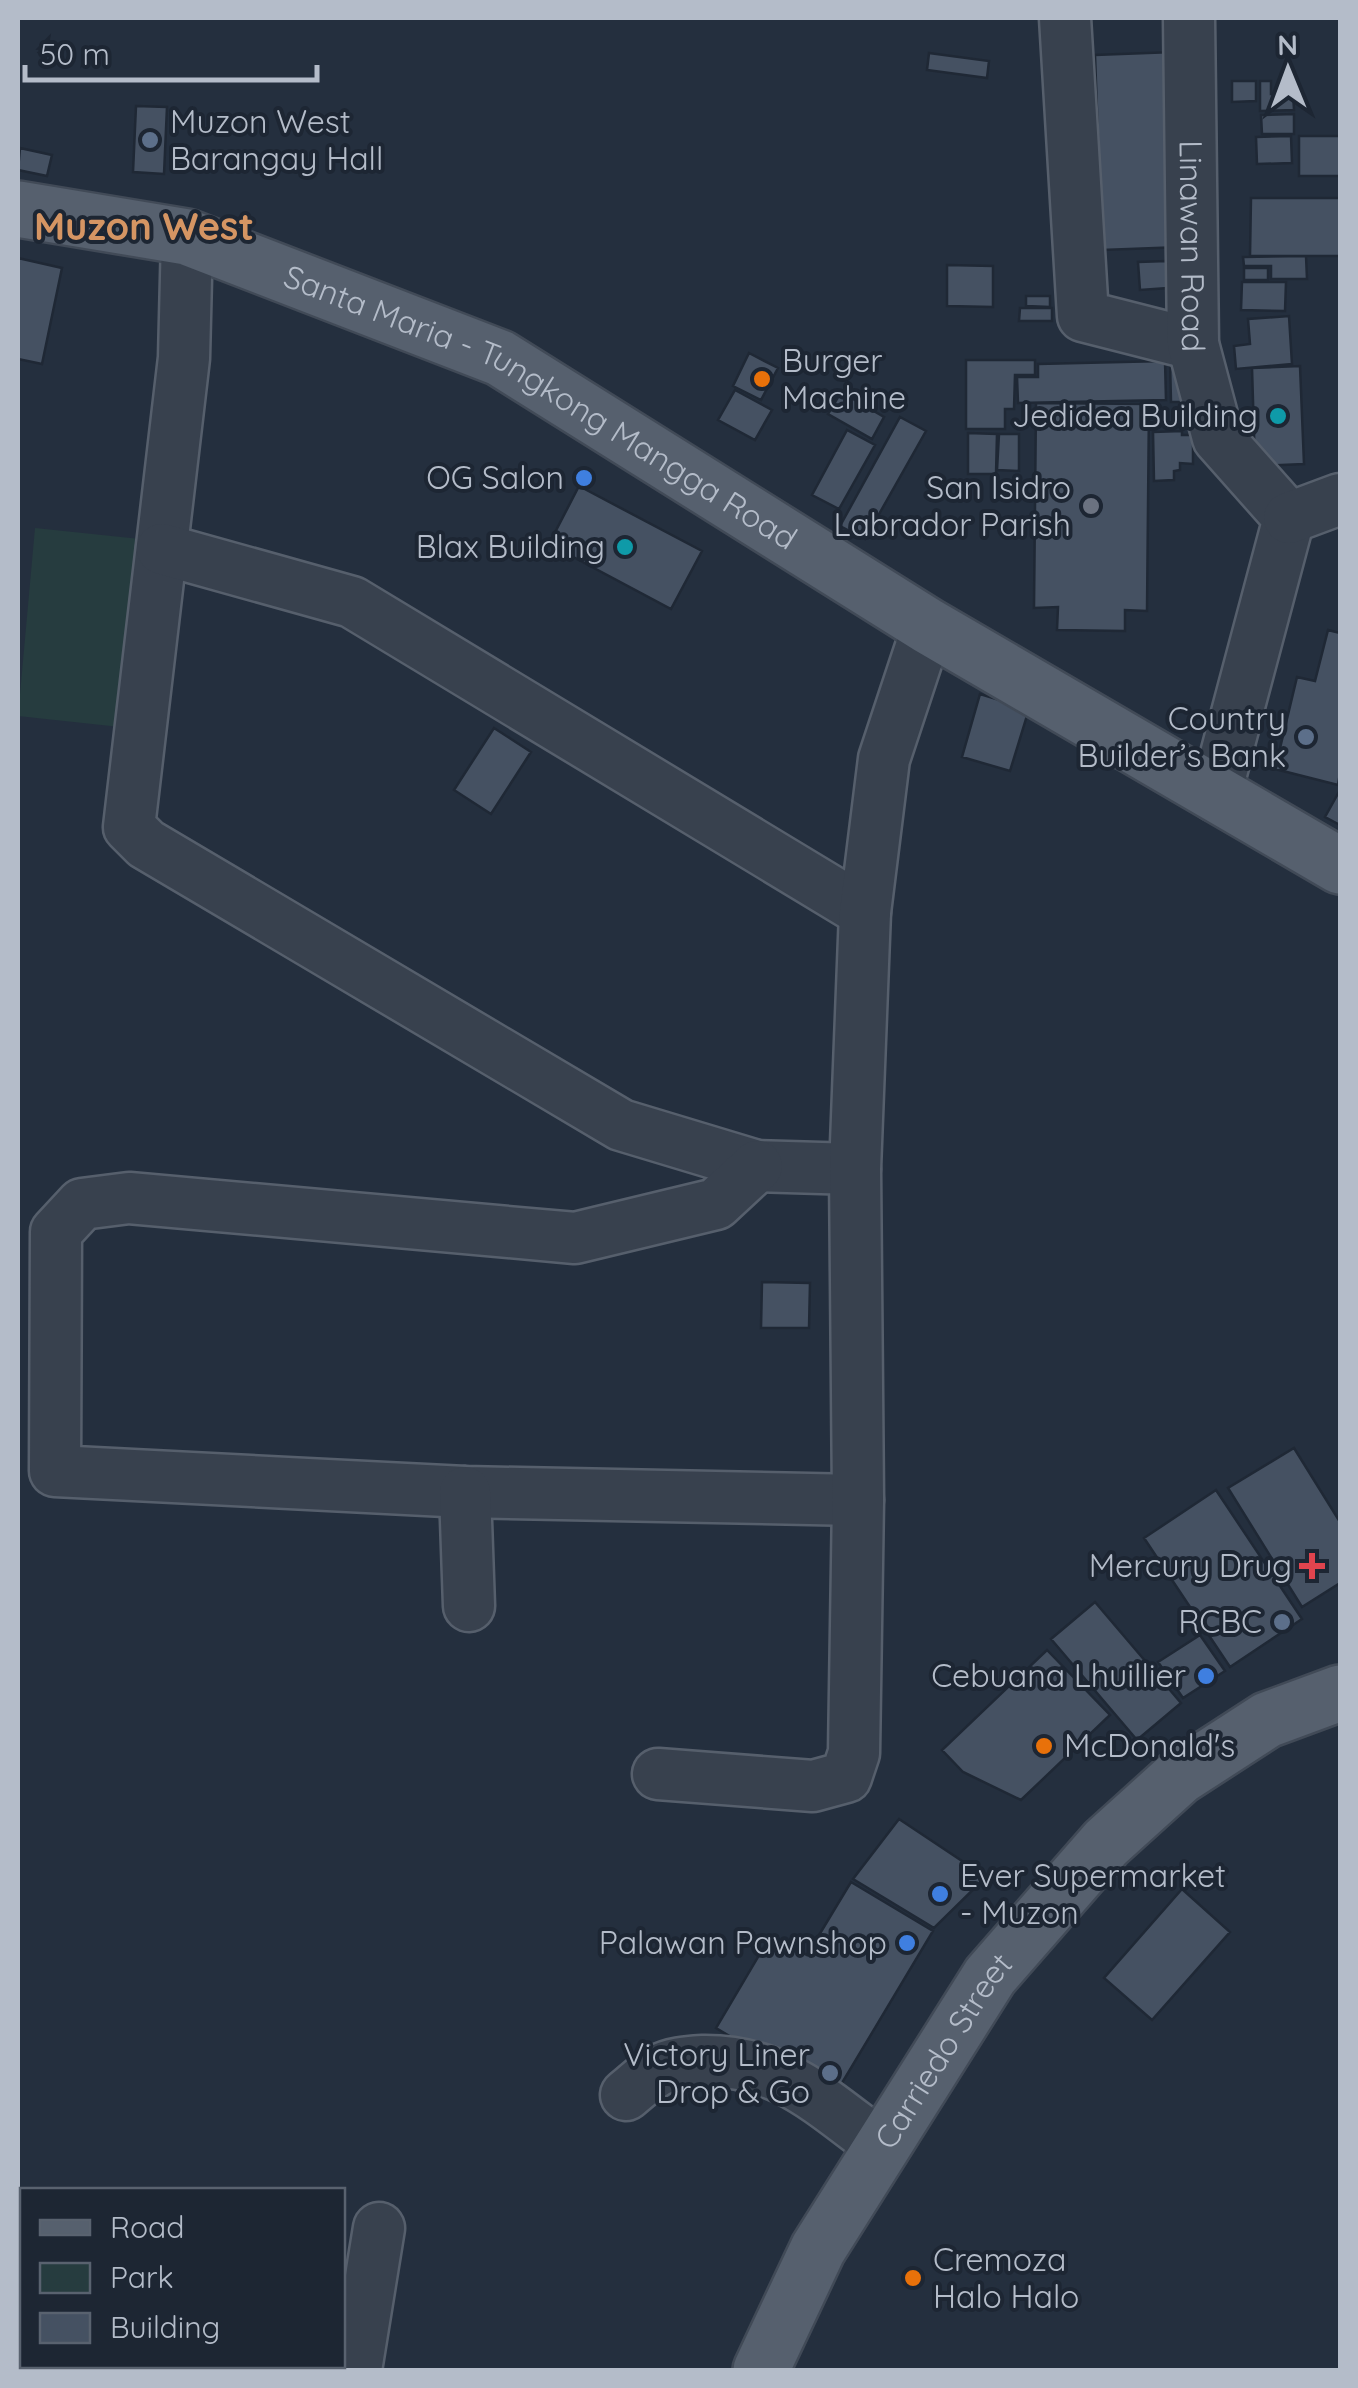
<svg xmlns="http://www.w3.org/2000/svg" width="1358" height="2388" font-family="Quicksand,sans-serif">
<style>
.green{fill:#263c3f}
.building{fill:#455162;stroke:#1f2835;stroke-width:2.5}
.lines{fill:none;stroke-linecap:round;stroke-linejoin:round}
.minor-casing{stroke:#565f6c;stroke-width:55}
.major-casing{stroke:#414a57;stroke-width:60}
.minor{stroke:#38414e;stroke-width:50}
.major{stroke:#56606e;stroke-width:55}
.service-dot{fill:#5c6f8a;stroke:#1d2633;stroke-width:4}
.food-dot{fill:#e8710a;stroke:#1d2633;stroke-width:4}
.culture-dot{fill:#0f9aa8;stroke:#1d2633;stroke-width:4}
.shop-dot{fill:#3f7fe0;stroke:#1d2633;stroke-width:4}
.worship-dot{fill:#6b7280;stroke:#1d2633;stroke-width:4}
.health-dot{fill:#e0444e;stroke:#1d2633;stroke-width:4}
.labels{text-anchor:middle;stroke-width:8;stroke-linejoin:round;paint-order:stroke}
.poi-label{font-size:32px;fill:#b4bcc9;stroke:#1d2633;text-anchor:end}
.street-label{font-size:32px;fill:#b4bcc9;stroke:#1d2633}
.quarter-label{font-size:38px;font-weight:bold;fill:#d59563;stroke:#1d2633}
</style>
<rect width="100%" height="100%" fill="#242f3e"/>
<path class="green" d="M35,528L140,539L120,727L18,716Z"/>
<path class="building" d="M1174,52L1182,247L1102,250L1095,55Z
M929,53L989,61L987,78L927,70Z
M1232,81H1256V101L1232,102Z
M1260,81H1271V94L1293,93L1294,110L1260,111Z
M136,106L167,107L164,174L133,172Z
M1294,114V134H1262L1261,115Z
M1291,136L1292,163L1257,164L1256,137Z
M1299,136H1340V176H1299Z
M20,148L52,155L47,176L18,170Z
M1251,198H1340V256H1250Z
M1306,256L1307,279H1271V266H1244L1243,257Z
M18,258L62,268L42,364L18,359Z
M1167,261L1168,288L1140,290L1138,262Z
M947,265L993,266V307L947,306Z
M1244,268H1268V280H1244Z
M1242,282H1286L1285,311L1241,310Z
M1026,296H1050V307L1026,306Z
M1020,308H1052V321H1019Z
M1289,316L1292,364L1236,369L1234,346L1250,344L1248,319Z
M749,353L778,368L761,400L733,386Z
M966,360H1035V375H1015L1014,409H1005V429H966Z
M1170,360H1187V402H1171Z
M1165,361L1166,400L1018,403L1017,377H1038V364Z
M1300,366L1304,464L1255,466L1252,368Z
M735,390L772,410L755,440L718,420Z
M841,392L884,417L872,439L828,414Z
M1036,403L1149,404L1147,611L1125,610V631L1057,630L1058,607L1034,608Z
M900,417L926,431L865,539L840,526Z
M847,430L875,445L839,509L812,495Z
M1182,431V435H1193V464L1180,463V470L1174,471V480L1154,481L1153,432Z
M968,433L997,434L996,474H968Z
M999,434H1019V471L997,470Z
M579,486L702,551L671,609L549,544Z
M1328,630L1340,633V773L1338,785L1275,769L1297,677L1315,681Z
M980,694L1029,709L1010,771L962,757Z
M494,728L531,752L491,814L454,790Z
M1340,790V825L1325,817Z
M762,1282L810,1283L809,1328H761Z
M1294,1448L1340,1522V1583L1302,1607L1228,1488Z
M1216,1490L1302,1619L1230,1667L1144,1538Z
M1095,1602L1181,1703L1137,1740L1051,1639Z
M1200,1635L1225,1671L1183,1698L1158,1662Z
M1047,1650L1110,1715L1021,1800L963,1772L942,1750Z
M899,1819L986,1877L934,1928L853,1879Z
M851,1882L933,1931L833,2098L716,2028L771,1935L807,1955Z
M1182,1889L1230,1932L1152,2020L1104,1978Z"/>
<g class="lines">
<g class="minor-casing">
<g id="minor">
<path d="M1065,18L1083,316L1193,344"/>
<path id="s1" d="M1189,18L1193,344L1218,438L1289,518L1215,796"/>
<path d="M187,237L184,358L129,827L146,844L621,1125L757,1166L855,1169"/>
<path d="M1289,518L1340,499"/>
<path d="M162,549L352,602L865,912"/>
<path d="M757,1166L716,1204L575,1238L129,1198L82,1204L56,1232L55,1471L465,1492L858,1500"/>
<path d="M465,1492L469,1606"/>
<path d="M658,1774L813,1786L846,1777L854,1753L858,1500L855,1169L865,912L884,759L928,626"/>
<path d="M626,2095C636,2087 646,2077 657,2071C671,2063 687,2062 703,2061C782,2060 822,2103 883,2147"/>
<path d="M356,2370L379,2228"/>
</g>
</g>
<g class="major-casing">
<g id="major">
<path id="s2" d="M18,209L187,237L500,358L928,626L1340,866"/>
<path id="s3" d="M761,2370L818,2249L990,1976L1106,1843L1179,1777L1267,1720L1340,1693"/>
</g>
</g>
<use href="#minor" class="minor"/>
<use href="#major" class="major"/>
</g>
<g class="service-dot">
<circle cx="150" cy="140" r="10"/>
<circle cx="1306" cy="737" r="10"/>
<circle cx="1282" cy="1622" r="10"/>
<circle cx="830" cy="2073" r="10"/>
</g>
<g class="food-dot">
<circle cx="762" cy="379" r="10"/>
<circle cx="1044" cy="1746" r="10"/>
<circle cx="913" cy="2278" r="10"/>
</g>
<g class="culture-dot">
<circle cx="1278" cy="416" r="10"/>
<circle cx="625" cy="547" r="10"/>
</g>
<g class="shop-dot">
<circle cx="584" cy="478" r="10"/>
<circle cx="1206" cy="1676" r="10"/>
<circle cx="940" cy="1894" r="10"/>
<circle cx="907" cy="1943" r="10"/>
</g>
<circle class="worship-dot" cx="1091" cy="506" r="10"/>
<path class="health-dot" d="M1307 1551h10v10h10v10h-10v10h-10v-10h-10v-10h10z"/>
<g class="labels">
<g class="poi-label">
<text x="170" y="133" text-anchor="start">Muzon West<tspan x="170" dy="37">Barangay Hall</tspan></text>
<text x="782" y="372" text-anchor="start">Burger<tspan x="782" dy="37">Machine</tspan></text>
<text x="1258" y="427">Jedidea Building</text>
<text x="564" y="489">OG Salon</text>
<text x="1071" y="499">San Isidro<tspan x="1071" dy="37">Labrador Parish</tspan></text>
<text x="605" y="558">Blax Building</text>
<text x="1286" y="730">Country<tspan x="1286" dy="37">Builder’s Bank</tspan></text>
<text x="1292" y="1577">Mercury Drug</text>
<text x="1262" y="1633">RCBC</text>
<text x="1186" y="1687">Cebuana Lhuillier</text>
<text x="1064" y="1757" text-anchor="start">McDonald's</text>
<text x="960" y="1887" text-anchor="start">Ever Supermarket<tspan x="960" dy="37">- Muzon</tspan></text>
<text x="887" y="1954">Palawan Pawnshop</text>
<text x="810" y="2066">Victory Liner<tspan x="810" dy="37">Drop &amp; Go</tspan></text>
<text x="933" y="2271" text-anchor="start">Cremoza<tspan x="933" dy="37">Halo Halo</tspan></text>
</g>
<g class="street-label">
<text dy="11" stroke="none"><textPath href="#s1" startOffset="228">Linawan Road</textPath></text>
<text dy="11" stroke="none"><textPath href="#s2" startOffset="565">Santa Maria - Tungkong Mangga Road</textPath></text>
<text dy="11" stroke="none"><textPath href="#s3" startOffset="368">Carriedo Street</textPath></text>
</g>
<g class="quarter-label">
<text x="144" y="240">Muzon West</text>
</g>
</g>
<rect width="1358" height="2388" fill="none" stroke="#b4bcc9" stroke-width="40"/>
<rect x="20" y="2188" width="325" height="180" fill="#1d2633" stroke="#59626f" stroke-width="2.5"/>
<rect x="40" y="2220" width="50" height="15" fill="#56606e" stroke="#59626f" stroke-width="2.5"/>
<text x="110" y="2238" font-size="30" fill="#b4bcc9">Road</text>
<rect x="40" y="2263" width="50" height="30" fill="#263c3f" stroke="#59626f" stroke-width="2.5"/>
<text x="110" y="2288" font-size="30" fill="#b4bcc9">Park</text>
<rect x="40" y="2313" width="50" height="30" fill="#455162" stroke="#59626f" stroke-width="2.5"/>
<text x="110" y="2338" font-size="30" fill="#b4bcc9">Building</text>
<g transform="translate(1288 70) rotate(359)" stroke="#1d2633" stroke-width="8" paint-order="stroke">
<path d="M0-8L18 38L0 25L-18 38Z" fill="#b4bcc9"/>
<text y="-15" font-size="28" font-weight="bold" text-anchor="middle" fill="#b4bcc9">N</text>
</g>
<path d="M25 65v15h292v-15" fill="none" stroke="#b4bcc9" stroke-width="5"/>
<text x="40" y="65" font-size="30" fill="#b4bcc9" stroke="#1d2633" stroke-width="8" paint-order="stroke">50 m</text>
</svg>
